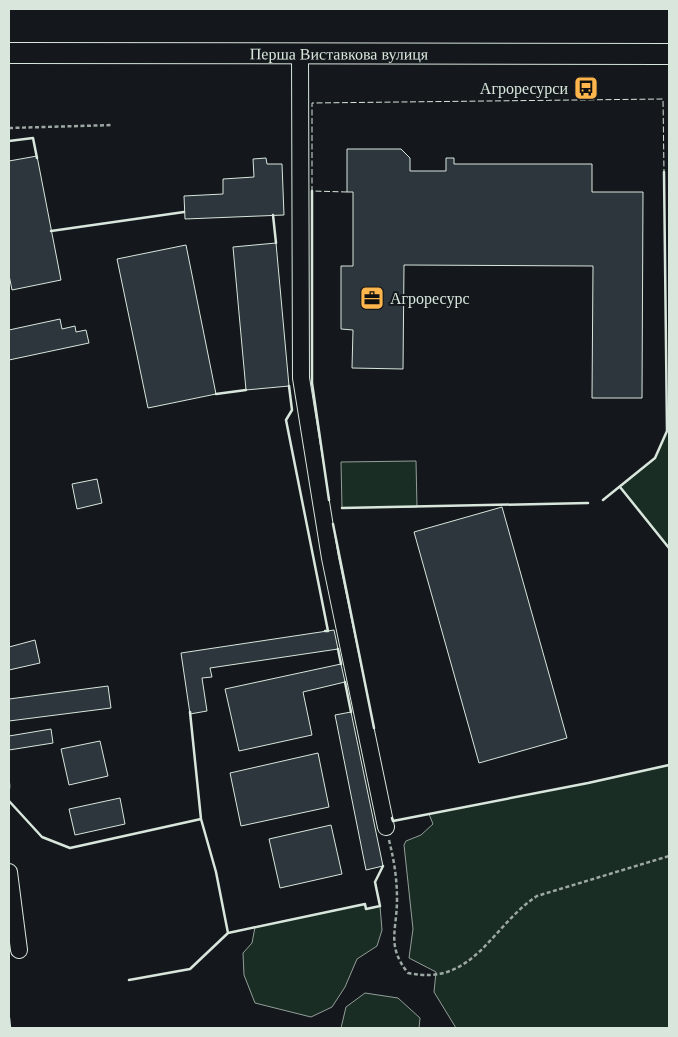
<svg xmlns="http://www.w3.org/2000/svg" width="678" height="1037" font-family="'Times New Roman',serif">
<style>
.green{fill:#1a2d24;stroke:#939e99}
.building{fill:#2c363c;stroke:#d8e6dc}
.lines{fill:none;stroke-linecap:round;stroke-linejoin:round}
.minor-casing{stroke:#d8e6dc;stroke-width:18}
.major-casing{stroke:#d8e6dc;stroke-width:22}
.path{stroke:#9da8a2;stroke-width:2.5;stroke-dasharray:4 2.5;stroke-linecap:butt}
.minor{stroke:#14181c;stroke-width:16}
.major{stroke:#14181c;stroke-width:20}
.fence{stroke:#d8e6dc;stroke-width:1;stroke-dasharray:6 2.5;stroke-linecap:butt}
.wall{stroke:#d8e6dc;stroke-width:2.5}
.labels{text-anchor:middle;stroke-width:4;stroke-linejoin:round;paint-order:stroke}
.street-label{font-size:16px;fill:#d8e6dc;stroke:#14181c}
.poi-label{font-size:16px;fill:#d8e6dc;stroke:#14181c;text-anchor:end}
</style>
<rect width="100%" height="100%" fill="#14181c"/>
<path class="green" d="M667,431L669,432V548L620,487L655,458Z
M416,461L417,507L342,508L341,462Z
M669,765V1028H456L434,992L436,972L409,958L413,929L404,845L406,841L421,835L433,824L429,814L588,783Z
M365,904L366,909L380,906L382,930L377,946L357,959L345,987L332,1007L311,1017L255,1003L244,975L243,953L252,943L255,927Z
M365,993L398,998L420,1018L419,1028H341L346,1007Z"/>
<path class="building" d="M347,149H401L410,158V171H446V158H454V164H592V192H643L642,398H592L593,266L404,265L403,369L352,368L353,330L341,329V266H353V192H347Z
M37,156L61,280L12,290L9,275V161Z
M266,158L267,164H282L284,215L185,219L184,196L223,194V179L254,177L253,159Z
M276,243L289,386L246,390L233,247Z
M186,245L216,394L148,408L117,259Z
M60,319L62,329L75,326L76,332L86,330L89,343L9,360V330Z
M97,479L102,503L77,509L72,484Z
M502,507L567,738L479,763L414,532Z
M334,630L338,649L210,668L212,677L202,678L207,711L190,714L181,653Z
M35,640L40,663L9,670V647Z
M341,664L345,682L303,692L312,735L239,751L225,689Z
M108,686L111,708L9,721V699Z
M351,712L383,866L366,870L335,715Z
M51,729L53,743L9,750V736Z
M100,741L108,776L69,785L61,749Z
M318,753L329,807L241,826L230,773Z
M120,798L125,824L75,835L69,809Z
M331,825L342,874L280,888L269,839Z"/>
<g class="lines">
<g class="minor-casing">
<path id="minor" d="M300,53L301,378L330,558L386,827
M9,872L19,950"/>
</g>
<g class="major-casing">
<g id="major">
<path id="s1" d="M9,53L669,54"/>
</g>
</g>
<path class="path" d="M9,128L113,125
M389,840C394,860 397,878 397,899C397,931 386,945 408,973C474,987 491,926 537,896L669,856"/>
<use href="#minor" class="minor"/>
<use href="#major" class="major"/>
<path class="fence" d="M347,192L312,191V103L663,99L664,172"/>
<path class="wall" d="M9,141L33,138L37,158
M312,191V383L329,500
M273,215L276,243
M51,231L184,212
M289,386L292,410L286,420L328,631H325
M216,394L246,390
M620,487L669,548
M603,500L655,458L667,431L664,172
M342,508L588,503
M333,524L374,728
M338,649L341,664
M345,682L351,712
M190,712L201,819L216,872L228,933L365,904L366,909L380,906L375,882L383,866
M9,784V788
M9,801L42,837L70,848L201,819
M392,818L393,821L588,783L669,765
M129,980L190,969L228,933
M9,1018L10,1028"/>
</g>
<defs>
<g id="bus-square" transform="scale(1.25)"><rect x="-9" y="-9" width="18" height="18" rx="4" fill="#ffb74d" stroke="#14181c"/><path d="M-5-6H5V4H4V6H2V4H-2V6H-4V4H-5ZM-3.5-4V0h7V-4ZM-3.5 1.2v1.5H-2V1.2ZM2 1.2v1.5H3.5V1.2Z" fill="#111"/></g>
<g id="office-square" transform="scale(1.25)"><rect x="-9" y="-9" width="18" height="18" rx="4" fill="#ffb74d" stroke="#14181c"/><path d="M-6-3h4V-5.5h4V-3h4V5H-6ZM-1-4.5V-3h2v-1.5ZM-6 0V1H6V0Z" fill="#111"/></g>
</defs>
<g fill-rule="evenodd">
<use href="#bus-square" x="586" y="88"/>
<use href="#office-square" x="372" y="298"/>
</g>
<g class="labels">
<g class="street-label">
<text dy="6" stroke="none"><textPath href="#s1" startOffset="330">Перша Виставкова вулиця</textPath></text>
</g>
<g class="poi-label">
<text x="568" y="94">Агроресурси</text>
<text x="390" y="304" text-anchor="start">Агроресурс</text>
</g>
</g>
<rect width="678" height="1037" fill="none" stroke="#d8e6dc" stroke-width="20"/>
</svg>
